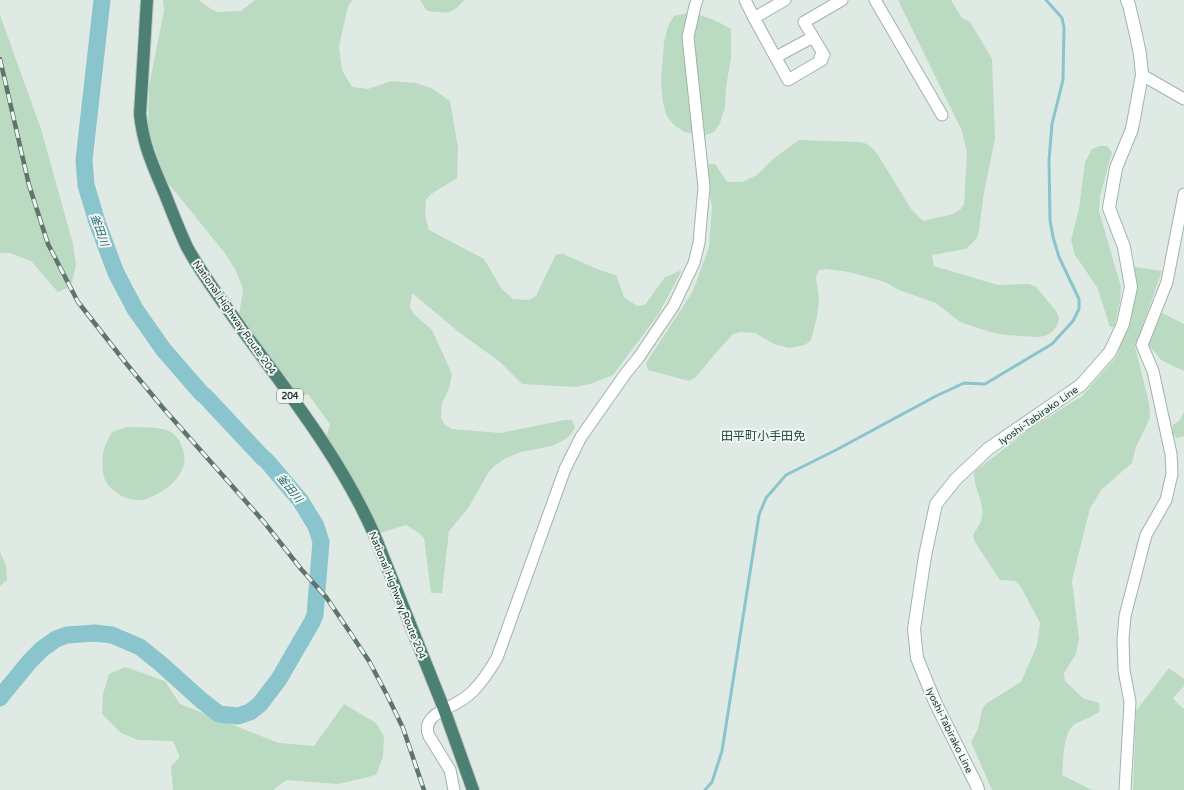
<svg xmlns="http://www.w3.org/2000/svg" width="1184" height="790" font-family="'Varela Round','Noto Sans JP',sans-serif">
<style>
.green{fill:#badac1}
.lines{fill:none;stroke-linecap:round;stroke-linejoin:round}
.stream{stroke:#8ac4cc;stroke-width:3}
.river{stroke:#8ac4cc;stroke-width:17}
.minor-casing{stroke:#a3b1ac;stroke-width:13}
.secondary-casing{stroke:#a0b5ad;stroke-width:14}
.trunk-casing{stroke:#bdc4c2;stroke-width:14}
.minor{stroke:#fff;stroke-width:11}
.secondary{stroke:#fff;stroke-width:12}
.trunk{stroke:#4b8072;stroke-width:12}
.rail-casing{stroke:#5c756d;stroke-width:4.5}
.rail{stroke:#f0f7f3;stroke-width:3;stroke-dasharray:9;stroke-linecap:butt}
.labels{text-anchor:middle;stroke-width:4;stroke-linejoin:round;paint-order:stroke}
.shield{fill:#f0f7f3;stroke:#60726c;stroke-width:1}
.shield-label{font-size:9px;font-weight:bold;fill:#223932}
.street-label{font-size:10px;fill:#223932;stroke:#f0f7f3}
.water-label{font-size:11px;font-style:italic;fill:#206571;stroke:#f0f7f3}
.quarter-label{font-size:12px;fill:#1f4a3e;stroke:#f0f7f3}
</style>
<rect width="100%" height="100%" fill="#e0eae5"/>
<path class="green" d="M163,0H199L211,9L218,12L241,11L255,0H353L350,3L347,10L339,47L342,70L352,87L368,89L392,81L416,83L431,88L450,101L458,148L457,178L431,194L426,200L425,215L429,230L484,259L501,288L513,299L529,300L536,296L556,254H563L602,271L616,275L624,297L637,306L645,305L665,277L682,270L658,315L613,375L590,384L575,387L522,384L500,362L460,333L412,293L410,307L414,314L432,330L452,374L449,389L442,403L441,418L445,425L452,429L500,433L565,420H572L575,428L571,434L566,439L552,446L521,452L506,458L493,467L488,473L469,507L449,531L442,593H431L424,538L419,533L406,525L380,533L326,438L330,424L308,394L299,398L239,314L243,291L241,283L235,269L224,252L168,183L164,176L148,129L149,86L164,11Z
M420,0H464C450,17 447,12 427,11Z
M898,0H951L962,18L970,22L992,59L995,139L984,192L979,231L977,238L966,249L932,255L934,266L998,285L1029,284L1036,287L1056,311L1059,318L1057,326L1052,332L1045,336L1037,337L1005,335L990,332L960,322L936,303L899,290L885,282L849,272L826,269L819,270L816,277L819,301L817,317L811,340L805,345L789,348L774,344L755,333L740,332L733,334L715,354L696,377L689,381L648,370L646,363L693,291L709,247L712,207L705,165L715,164L727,182H742L757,175L773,159L799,140L859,142C868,143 872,147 878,155L911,209L923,221L953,214L960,210L964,204L967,153L962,131Z
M687,13C704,14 717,21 731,29V57L726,88L725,107L720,123L714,132L703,136L685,132L674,125L666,115L663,102L661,83L664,42L668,26L674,16Z
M0,15L41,129L73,244L76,265L72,282L67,288L58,292L31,261L10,253H0Z
M1100,146H1107L1112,152L1100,196L1099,211L1121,287L1120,302L1114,327H1110L1097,287L1075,255L1071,240L1079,209L1085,162L1092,149Z
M1135,267L1162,271L1135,347L1149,403L1150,418L1136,447L1132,463L1102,489L1090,508L1072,581L1079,639L1076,654L1064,673L1065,681L1083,698L1099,703L1100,711C1093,717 1084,719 1075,724C1062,733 1064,761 1062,775L1092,790H992L971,742L978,729L982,709L987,703L1021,682L1037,645L1040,623L1021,587L1015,581L1000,580L975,542L973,535C975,531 979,526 981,521C987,503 973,490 974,472L1031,428L1082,396L1117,356L1131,315Z
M1162,313L1184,324V371L1161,360L1148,344Z
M1184,412V436L1177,438L1172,433L1173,425L1179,421Z
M127,427C140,428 157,426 169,431C175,434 179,439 181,445C193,467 172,488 153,496C149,498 145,500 141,500C128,501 118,495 109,486C101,479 101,455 105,446C107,441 110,436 112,432Z
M0,552L6,566L7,580L0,586Z
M125,667L165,681L180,704L279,743L314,746L344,704L376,723L384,736L383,757L376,775L338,784L287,780L278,786L274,790H173L171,766L179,758V755L173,741L138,740L121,733L102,714L103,694L109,674Z
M1169,668L1184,679V686L1173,698L1178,704L1184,709V790H1133L1136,711Z"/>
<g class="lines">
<path class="stream" d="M705,790L712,782L722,751L759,515L766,498L786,475L836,450L936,396L964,383L985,384L1052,344L1073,321L1079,309V299L1059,257L1053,237L1050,220L1049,160L1052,124L1063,80L1064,28L1062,18L1046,0"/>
<path class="river" d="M0,698L6,690L30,661L42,649L56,639L67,635L95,633L112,635L140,647L161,664L201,700L219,714L238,716L250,712L260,704L279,679L312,622L315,615L321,542L316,526L300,500L266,460L263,458L205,396L202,394L163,349L135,309L116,273L97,222L86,185L84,160L102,0"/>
<g class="minor-casing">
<path id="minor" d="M745,0L754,18L785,0
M875,0L942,115
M754,18L788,80L822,60L820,57L824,55L804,22L842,0
M776,57L813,37
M1142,75L1184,99
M454,790L450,770L429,736C421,718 443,710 455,704C462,700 468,696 473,691C483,681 490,670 497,658L565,469L581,437L626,373L639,357L674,305L694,263L699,243L704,187L688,37L695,6L697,0
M1125,790L1130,702L1124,670L1123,639L1125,616L1146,535L1166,500L1172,474L1171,454L1153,371L1142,345L1167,282L1184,194"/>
</g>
<g class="secondary-casing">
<path id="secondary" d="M978,790L977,786L935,702L917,658L914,629L925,556L936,504L956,479L988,449L1081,385L1110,352L1123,324L1131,287L1124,247L1109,208L1116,168L1132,129L1142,75L1140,54L1136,35L1129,5L1127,0"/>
</g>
<g class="trunk-casing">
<path id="trunk" d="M147,0L140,114C143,145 153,166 165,194C172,212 179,230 187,247C202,275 223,302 241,328C289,394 341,459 374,534L444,709L473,790"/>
</g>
<use href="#minor" class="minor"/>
<use href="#secondary" class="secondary"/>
<use href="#trunk" class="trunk"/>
<g class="rail-casing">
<path id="rail" d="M0,59L29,185L48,244L78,302L125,362L163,408L264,522L301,569L326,597L347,628L369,661L387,695L403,728L424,790"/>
</g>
<use href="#rail" class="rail"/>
</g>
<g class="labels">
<rect class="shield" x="277" y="389" width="26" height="14" rx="3"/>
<g class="shield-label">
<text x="290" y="399">204</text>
</g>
<g class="street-label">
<text transform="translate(235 317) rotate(55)" y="4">National Highway Route 204</text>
<text transform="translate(1038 415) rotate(-35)" y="4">Iyoshi-Tabirako Line</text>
<text transform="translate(398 595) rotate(68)" y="4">National Highway Route 204</text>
<text transform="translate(950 730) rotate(64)" y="4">Iyoshi-Tabirako Line</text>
</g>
<g class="water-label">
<text transform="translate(100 230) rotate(71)" y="4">釜田川</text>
<text transform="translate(290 488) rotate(51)" y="4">釜田川</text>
</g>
<g class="quarter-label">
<text x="763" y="440">田平町小手田免</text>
</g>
</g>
</svg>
